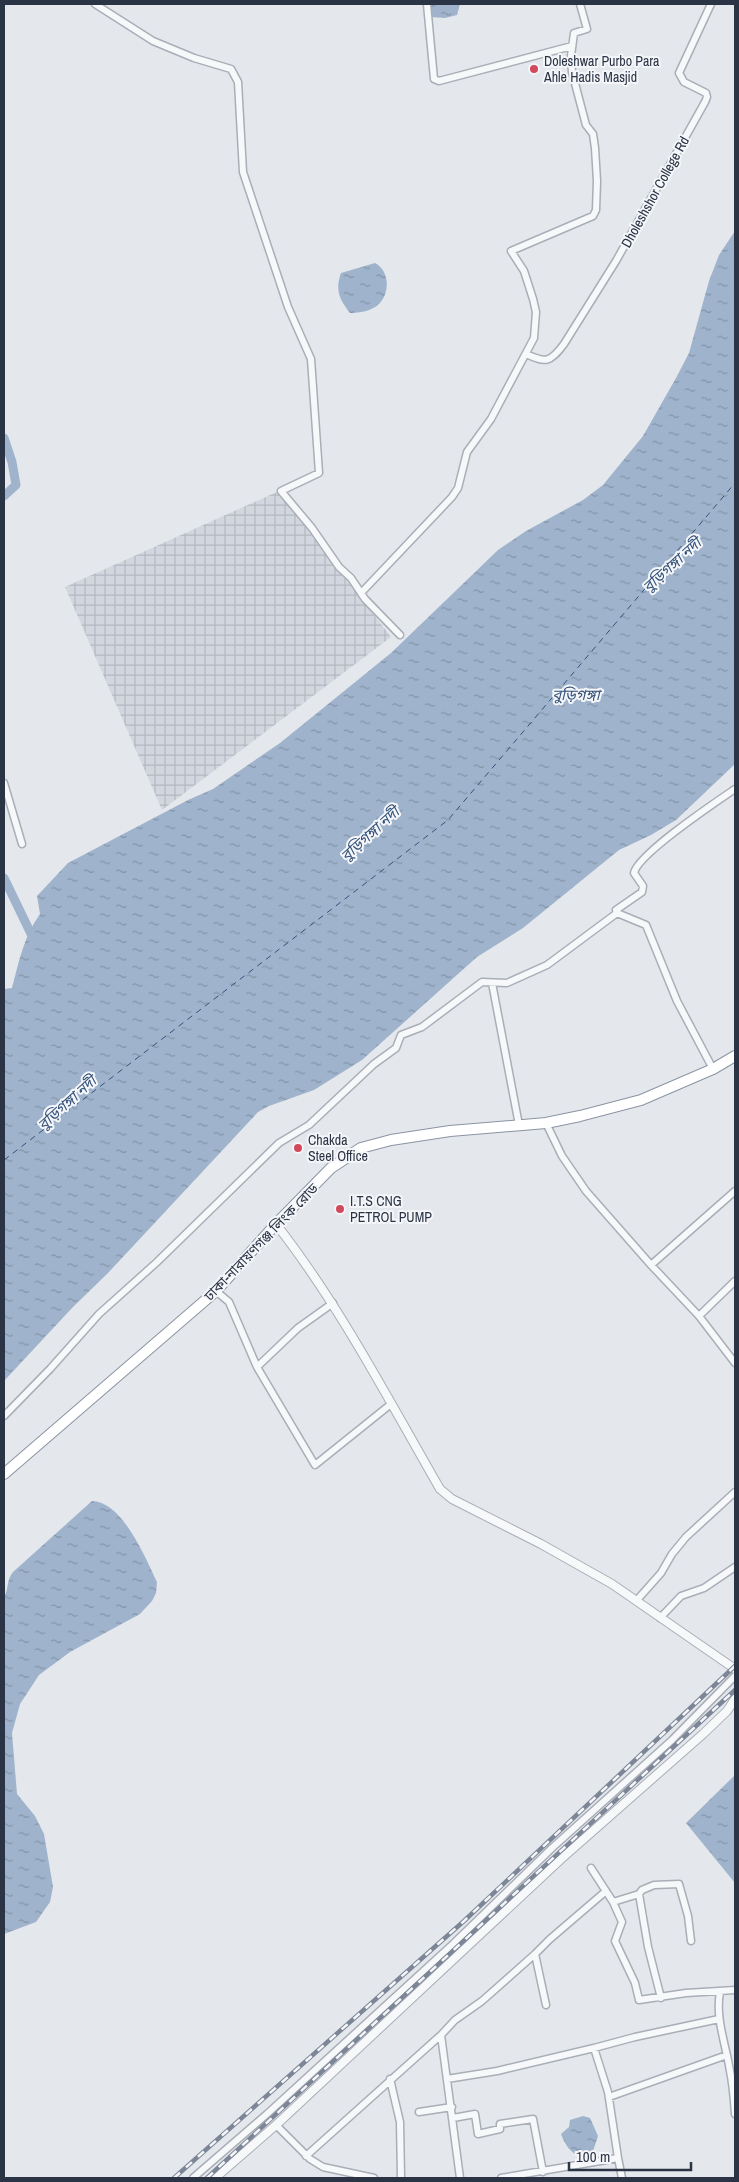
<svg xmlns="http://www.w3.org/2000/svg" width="739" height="2182" font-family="'Archivo Narrow','Noto Sans Bengali',sans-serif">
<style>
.industrial{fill:url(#industrial-grid)}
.water{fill:url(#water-ripples)}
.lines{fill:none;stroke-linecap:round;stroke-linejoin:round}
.canal{stroke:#9fb4cc;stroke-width:9}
.ferry{stroke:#34527a;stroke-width:1;stroke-dasharray:6 5;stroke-linecap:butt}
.minor-casing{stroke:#a9aeb7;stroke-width:9}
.tertiary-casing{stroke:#a9aeb7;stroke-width:10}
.trunk-casing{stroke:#8b94a3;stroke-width:12}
.minor{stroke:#f7f8fa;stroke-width:6}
.tertiary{stroke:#f7f8fa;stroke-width:8}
.trunk{stroke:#fff;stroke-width:10}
.rail-casing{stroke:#7d8696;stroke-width:4.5}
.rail{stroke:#f4f6f9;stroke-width:2.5;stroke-dasharray:8;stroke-linecap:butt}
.poi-dot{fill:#d1495b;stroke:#f4f6f9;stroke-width:2}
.labels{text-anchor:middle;stroke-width:4;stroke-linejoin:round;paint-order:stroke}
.poi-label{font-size:14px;fill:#2b3445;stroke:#f4f6f9;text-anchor:start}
.street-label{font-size:14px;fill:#2b3445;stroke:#f4f6f9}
.water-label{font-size:15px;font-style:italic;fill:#34527a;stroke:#f4f6f9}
</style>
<defs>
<pattern id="industrial-grid" width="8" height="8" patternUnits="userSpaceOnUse" patternTransform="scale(1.25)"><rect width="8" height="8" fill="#d2d6de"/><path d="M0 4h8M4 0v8" fill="none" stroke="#b4b8c0"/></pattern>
<pattern id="water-ripples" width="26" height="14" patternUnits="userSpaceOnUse" patternTransform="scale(1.25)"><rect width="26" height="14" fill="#9fb4cc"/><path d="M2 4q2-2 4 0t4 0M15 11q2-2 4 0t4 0" fill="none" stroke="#8293a7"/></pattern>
</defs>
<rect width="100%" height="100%" fill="#e4e7ec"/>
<path class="industrial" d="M279,491L391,637L162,810L65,587Z"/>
<path class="water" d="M431,4H460L457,15L445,18L431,17Z
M735,231V764L676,820L651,835L619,850L523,928L477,957L362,1060L314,1090L269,1106L258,1112L108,1273L72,1308L4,1381V989L12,988C19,961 24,936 40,914L37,896L68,863L188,800L213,789L280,743L391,653L498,550L526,531L583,500L603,485L643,436L676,378L689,353L709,281L719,255Z
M375,263C390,271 390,293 379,304C372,311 359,313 350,313C339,299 335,290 341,273Z
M92,1501C122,1501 146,1559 157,1582L156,1593L152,1601L140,1614L70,1652L39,1675L20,1704L12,1733L17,1794L35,1816L44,1834L53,1887L50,1902L36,1922L4,1934V1597C9,1589 6,1581 13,1572Z
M735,1775V1883L686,1823Z
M583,2116L590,2118L598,2136L593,2151L582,2157C571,2154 565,2145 561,2134L569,2127L570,2120Z"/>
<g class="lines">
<path class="canal" d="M4,438L12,462L16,485L4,496
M4,878L35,942"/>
<path class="ferry" d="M4,1160L448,820L735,483"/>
<g class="minor-casing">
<path id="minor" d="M95,4L153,41L194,58L231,69L238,82L243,172L288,307L311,359L319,473L281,491L312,528L339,567L351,578L365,599L400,635
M427,4L434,79L439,81L572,46
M526,354C546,363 550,363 564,344L616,261L705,102L707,97L706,93L684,82L679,73L711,4
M361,593L452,497L458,488L467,452L491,419L534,338L536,312L533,299L524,271L511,251L593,216L596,210L597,181L595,148L593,134L586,125L572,72L571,56L574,33L587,29L580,4
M4,783L22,844
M492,983L519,1125
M713,1069L677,1001L646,925L617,913L616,910L642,892L643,886L634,873C638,854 716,802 735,789
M546,1123L562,1156L586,1191L651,1265L699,1316L735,1363
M651,1265L735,1191
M216,1291L229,1302L257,1367L315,1465L391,1404
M699,1316L735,1281
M257,1367L298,1328L333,1303
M4,1416L50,1369L99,1314L157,1262L279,1143L309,1125L374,1064L396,1048L401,1035L422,1027L482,982L507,983L547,965L617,913
M637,1600L661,1573L672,1554L686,1537L735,1492
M660,1618L681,1596L704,1588L735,1567
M591,1868L613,1902L622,1922L615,1941L635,1983L639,2000L686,1993L735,1990
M639,1894L648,1947L661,1998
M613,1902L639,1894L642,1890L654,1885L679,1884L688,1916L691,1941
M720,1992C715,2018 726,2045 730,2071C733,2085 734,2100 735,2114
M546,2005L535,1954L550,1939L606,1891
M441,2035L460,2178
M390,2079L400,2122L401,2178
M447,2079L497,2071L594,2048
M609,2097L727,2055
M419,2112L452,2107
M453,2118L475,2114L478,2134L500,2129V2124L533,2119L543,2172
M276,2125L310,2159L323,2167L374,2178
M306,2156L441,2035L455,2020L482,2001L535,1954
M618,2158L608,2092L594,2048L635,2037L719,2019
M193,2178L267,2114L453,1944L552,1848L672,1740L735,1676
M501,2178L618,2158L622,2178"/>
</g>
<g class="tertiary-casing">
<path id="tertiary" d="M276,1224C340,1306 388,1399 440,1489L452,1499L541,1544L612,1584L735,1669
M215,2178L276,2125L561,1859L703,1734L727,1711L735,1699"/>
</g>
<g class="trunk-casing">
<path id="trunk" d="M4,1474L216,1291L276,1224L331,1168L361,1148L391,1140L450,1131L546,1123L580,1116L641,1100L713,1069L735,1056"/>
</g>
<use href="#minor" class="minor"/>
<use href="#tertiary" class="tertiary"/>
<use href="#trunk" class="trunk"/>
<g class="rail-casing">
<path id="rail" d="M174,2178L464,1921L735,1666
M207,2178L735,1690"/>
</g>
<use href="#rail" class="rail"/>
</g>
<g class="poi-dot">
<circle cx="534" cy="69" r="5"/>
<circle cx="298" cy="1148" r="5"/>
<circle cx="340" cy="1209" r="5"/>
</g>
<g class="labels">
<g class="poi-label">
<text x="544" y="66">Doleshwar Purbo Para<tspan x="544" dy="16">Ahle Hadis Masjid</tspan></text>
<text x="308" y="1145">Chakda<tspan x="308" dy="16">Steel Office</tspan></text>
<text x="350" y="1206">I.T.S CNG<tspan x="350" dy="16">PETROL PUMP</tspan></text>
</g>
<g class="street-label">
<text transform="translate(655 192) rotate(-61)" y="5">Dholeshshor College Rd</text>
<text transform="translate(261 1242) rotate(-46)" y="5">ঢাকা-নারায়ণগঞ্জ লিংক রোড</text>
</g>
<g class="water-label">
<text transform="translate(672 565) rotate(-42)" y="5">বুড়িগঙ্গা নদী</text>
<text x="576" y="700">বুড়িগঙ্গা</text>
<text transform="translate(370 834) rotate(-42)" y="5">বুড়িগঙ্গা নদী</text>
<text transform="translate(67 1103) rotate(-42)" y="5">বুড়িগঙ্গা নদী</text>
</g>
</g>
<rect width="739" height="2182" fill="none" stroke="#2b3445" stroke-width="10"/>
<path d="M569 2162v8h122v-8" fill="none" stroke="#2b3445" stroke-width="2.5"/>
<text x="576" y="2162" font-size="15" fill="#2b3445" stroke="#f4f6f9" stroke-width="4" paint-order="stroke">100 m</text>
</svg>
